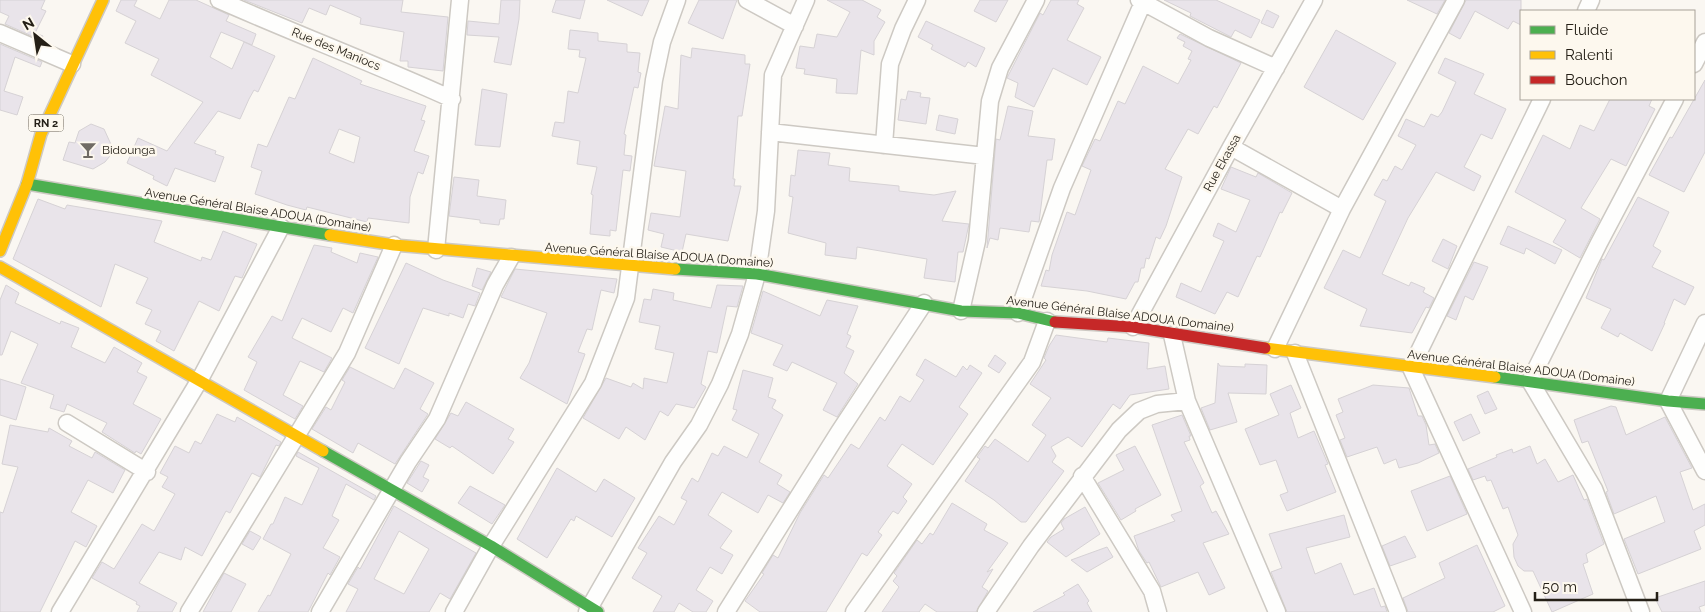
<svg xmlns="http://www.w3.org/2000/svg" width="1705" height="612" font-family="Raleway,sans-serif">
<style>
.building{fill:#e9e4ea;stroke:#d6d2d5;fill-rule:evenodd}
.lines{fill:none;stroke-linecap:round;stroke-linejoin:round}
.street-casing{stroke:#cdc9c3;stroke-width:19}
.fast-casing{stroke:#cdc9c3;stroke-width:14}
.slow-casing{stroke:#cdc9c3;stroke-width:14}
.jam-casing{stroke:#cdc9c3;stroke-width:14}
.street{stroke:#fefefd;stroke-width:16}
.fast{stroke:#4caf50;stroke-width:11}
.slow{stroke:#ffc107;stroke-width:11}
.jam{stroke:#c62828;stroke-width:11}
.labels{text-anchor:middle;stroke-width:5;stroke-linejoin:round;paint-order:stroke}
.shield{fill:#fdf8ee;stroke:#666158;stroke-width:1}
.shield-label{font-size:11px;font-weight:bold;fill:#252017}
.street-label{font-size:12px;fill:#252017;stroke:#fdf8ee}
.poi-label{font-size:12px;fill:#252017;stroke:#fdf8ee;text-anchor:start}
</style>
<rect width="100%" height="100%" fill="#faf7f2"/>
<path class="building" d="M0,0H45L41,9L46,11L35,33L43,36L41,40L5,24L9,16L0,12Z
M121,0H137L134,6L160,19L169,0H196L229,15L226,21L256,34L252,45L221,32L210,57L232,69L244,42L275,56L258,92L254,90L249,99L240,119L218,111L194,143L216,151L215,154L224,157L215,182L175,168L167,186L153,179L154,176L127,163L138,138L167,151L203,102L151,75L159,59L125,43L136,21L116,11Z
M244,0H403L401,12L448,17L443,71L408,67V61H400L404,32L360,24L361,18L330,5L326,15L309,8L302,23Z
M501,0H520L519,19L511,65L494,62L499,37L467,35L468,21L499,24Z
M556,0H585L580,19L552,12Z
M607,0H649L642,16Z
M699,0H737L723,39L688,23Z
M827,0H862L881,10L877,17L885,22L874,41V55L861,50L857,94L836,93L837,79L804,74L805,69L796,68L800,46L814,48L817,34L837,37L850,12Z
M980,0H1008L996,22L974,11Z
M1051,0H1079L1077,4L1084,8L1067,40L1101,57L1087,85L1053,68L1034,107L1015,97L1018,83L1007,78L1040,13L1043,15Z
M1164,0H1216L1260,20L1251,38L1235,30L1231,37L1190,16L1191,13Z
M1407,0H1445L1437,14Z
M1466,0H1521V25L1513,21L1508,29L1475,11L1460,39L1449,33Z
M1267,10L1279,16L1273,28L1261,23Z
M926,21L985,48L976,67L968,62L965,67L931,49L933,45L918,37Z
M570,30L598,33V41L627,44V52L640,53L638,72L641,73L638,88L634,87L624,134L626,135L624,155L632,156L630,171L623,170L616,231L610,230V236L590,234L593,195L591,194L597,167L577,164L580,141L552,136L555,122L564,123L568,91L578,93L586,58L579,57L580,50L568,49Z
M1336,30L1396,63L1363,120L1304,87Z
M1180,34L1241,63L1217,108L1214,106L1198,134L1188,129L1165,169L1182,177L1166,226L1160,239L1156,237L1149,259L1146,258L1144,268H1141L1138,282H1135L1126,299L1087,291L1041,286L1046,270L1049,271L1052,255L1067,212L1075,215L1091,170L1082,166L1095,139L1100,141L1118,101L1125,104L1143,66L1178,84L1191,60L1188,59L1192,51L1183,46L1185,42L1177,38Z
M0,44L42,62L40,67L15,57L4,91L23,97L17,115L0,110Z
M692,48L745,55V64H750L742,116H738L733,179H735L734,186H741L728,241L686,234L682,252L661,247L664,234L648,230L651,213L680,217L686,171L654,166L665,106L678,109L681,55L691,58Z
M313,58L362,81L360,84L426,106L421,120L425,121L414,151L429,156L423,174L418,172L410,197L409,223L368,218L367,222L307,207L306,210L287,205L255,194L262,171L251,167L258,144L267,147L289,97L295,99ZM339,129L360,137L354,163L329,153Z
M1445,58L1484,74L1474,94L1506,109L1492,139L1481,134L1464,167L1481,176L1474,191L1436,172L1408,218L1382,274L1409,286L1411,282L1425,288L1423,292L1434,298L1429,308L1426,307L1412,333L1360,326L1367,309L1324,288L1343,250L1360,258L1386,201L1374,195L1383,179L1387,181L1395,166L1402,170L1416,145L1398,136L1406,119L1424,127L1431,114L1438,117L1442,112L1456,82L1438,73Z
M1705,80V152L1684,192L1649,175L1670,137L1672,138Z
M482,89L507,94L500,147L475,145Z
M908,91L921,93L920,97L930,98L926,124L898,120L901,99L906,100Z
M1610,99H1652L1649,106L1655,109L1626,166L1611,159L1581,208L1600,219L1580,258L1553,242L1566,220L1515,192L1543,135L1570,149L1580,125L1594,131Z
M1008,106L1033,111L1028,136L1055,139L1052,160H1047L1039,222L1031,221L1029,232L1000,228L998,240L990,238L987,248L996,139L1000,140Z
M939,115L958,119L955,134L936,130Z
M91,124L104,129L114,151L105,162L93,169L63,160L69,142L75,143L79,131Z
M798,150L830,153L828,165L850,168L849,181L899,186V191L934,195L956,191L942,221L969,224L963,252H958L955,282L924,278L927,259L857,247L856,259L825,255L826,243L788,233L793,197L789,196L791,175L795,176Z
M1231,167L1256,177L1258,173L1292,193L1282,213L1280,212L1260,257L1257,256L1238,297L1227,292L1215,314L1176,297L1181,283L1201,292L1224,241L1213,236L1218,223L1236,232L1250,200L1221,189Z
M454,177L479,180L477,196L506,200L504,219H500L499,225L480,223V220L449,216Z
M1638,197L1669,212L1653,246L1661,251L1652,267L1694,287L1685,305L1674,299L1664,323H1665L1652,351L1620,333L1618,337L1601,328L1611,309L1586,298L1602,259L1604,260Z
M38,199L65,209L67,205L162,221L154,242L201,261L202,257L211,260L223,231L257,244L242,278L235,276L219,311L199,301L174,351L156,341L161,331L145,324L152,310L136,303L148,278L115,264L101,307L13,259Z
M1508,226L1562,250L1555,264L1526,248L1524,254L1500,244Z
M1443,239L1457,246L1448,269L1432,261Z
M314,245L332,248L331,252L357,263L360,253L378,257L353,313L343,308L331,332L302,318L292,338L332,358L324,372L300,361L283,395L303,406L295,419L244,390L257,362L248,357L272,316L282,321Z
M1474,262L1488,267L1473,300L1465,296L1456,320L1447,316Z
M406,263L443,280L480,293L475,306L468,304L463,318L449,313V316L423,308L399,364L365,348Z
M477,268L491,272L482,290L472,286Z
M515,269L617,279L614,293L601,290L592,330L587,329L578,352L585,354L567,404L520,378L529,363L547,313L501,297Z
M6,285L19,293L15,303L60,324L61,321L79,328L71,347L105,363L114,347L142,363L137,372L147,377L133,404L161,419L141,454L136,451L135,453L102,432L107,423L67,404L64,412L50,408L54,395L21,383L38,344L11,331L2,355H0V300Z
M717,285L743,286L737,307L727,306L717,353L708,351L701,384L706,387L694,408L676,404L668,416L660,411L645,440L626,427L619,439L583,418L606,378L631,387L633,383L643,389L644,378L667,383L674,353L655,349L660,326L639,322L644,299L651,300L653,289L674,293L673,300L711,308Z
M763,291L820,316L827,300L858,306L847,334L851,336L846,347L854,351L844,373L858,384L837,417L823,410L837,383L792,362L787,371L773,365L783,345L751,333Z
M1056,335L1107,342L1108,338L1149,343L1147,369L1165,366L1169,389L1130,395L1120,409L1113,404L1082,447L1068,437L1051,447L1056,456L1052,462L1064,471L1026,522H1021L994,500L965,481L980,459L977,457L985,446L988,448L995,439L1028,462L1046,435L1032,425L1051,398L1030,384L1046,360L1044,358L1049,346Z
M995,355L1006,363L999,373L988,366Z
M925,359L956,377L963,366L967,370L970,365L982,373L959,407L968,414L933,465L902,444L887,466L912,484L903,497L907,501L898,514L893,511L878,532L882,535L867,556L862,553L826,612H760L745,601L764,574L762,573L773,555L778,558L800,513L824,475L828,478L851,444L859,449L880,417L885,421L900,396L910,402L924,380L916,375Z
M1218,363L1220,366L1245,367V364L1267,365L1266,394L1228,393L1237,422L1210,430L1201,408L1215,403Z
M350,367L394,389L405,368L434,383L420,409L428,414L395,464L358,443L353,453L312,429L326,407L331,410L345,382L342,380Z
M743,370L773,378L768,397L776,400L772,408L783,415L759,462L782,475L777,484L790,492L783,503L768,495L758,513L722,492L708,515L732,531L720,548L733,555L722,574L710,567L696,590L713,601L706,612H693L679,603L674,612H653L662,596L632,578L647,553L638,548L659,516L674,525L687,501L681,498L692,478L698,482L712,453L718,456L724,446L747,458L759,434L732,420L737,410L733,409Z
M0,379L26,387L16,420L0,415Z
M1291,385L1301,408L1290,413L1298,438L1314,431L1328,464L1325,465L1336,492L1287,511L1280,495L1288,492L1276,460L1260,465L1245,429L1279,415L1270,394Z
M1373,385L1409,388L1418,416H1422L1426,425L1429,445L1435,444L1439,453L1418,463L1399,468L1396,459L1384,464L1377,447L1347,457L1340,440L1345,438L1336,415L1343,412L1338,399Z
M1488,391L1497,409L1485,414L1477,396Z
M466,402L514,429L508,439L514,442L493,474L452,446L450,448L435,439L451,413L458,416Z
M1611,406L1616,407L1626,435L1665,417L1692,468L1680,472L1693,510L1705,504V525L1694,531L1701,549L1638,574L1624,539L1665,522L1656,496L1614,514L1606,492L1608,491L1588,441L1582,443L1574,420Z
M217,414L235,422L237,417L281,442L279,446L276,445L260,477L252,473L230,513L226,511L202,556L185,547L181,560L159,552L139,583L177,603L172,612H137L140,606L136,604L137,602L92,578L102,562L114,569L142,524L154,531L175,494L162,487L168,477L160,473L175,446L189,453L195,441L201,444Z
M1471,414L1480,433L1463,441L1454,422Z
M1182,415L1191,436H1189L1190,440L1184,442L1204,483L1200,486L1212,513L1216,511L1229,534L1203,543L1225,588L1209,595L1198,572L1161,587L1149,562L1147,563L1139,551L1134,536L1175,521L1171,515L1182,511L1152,425Z
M10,425L48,432L49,428L72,441L69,446L92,458L95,452L125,470L113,493L88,480L71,512L97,526L86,547L75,541L40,612H0V512L3,513L18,467L2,464Z
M1135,446L1161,495L1135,509L1136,511L1121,520L1098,483L1124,470L1116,455Z
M1530,446L1537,464L1545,459L1558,482L1573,475L1584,500L1587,499L1604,544L1586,554L1588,562L1583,564L1593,594L1552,612L1533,571H1524L1518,566L1514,557L1513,544L1518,535L1508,507L1503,509L1491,480L1487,481L1485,476L1473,480L1468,469L1497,457L1496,455L1512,449L1513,453Z
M298,452L376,496L374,500L346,484L332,516L339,520L323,548L340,557L330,575L328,573L308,612H258L268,595L270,596L291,554L263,539L271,524H273L285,497L302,505L319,468L296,456Z
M421,461L429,465L423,477L429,480L422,492L407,483Z
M557,468L596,492L604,479L635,498L612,537L576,516L574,521L571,519L547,558L517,539Z
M1450,476L1467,514L1427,531L1411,491Z
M470,486L505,505L492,524L458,503Z
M952,503L987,524L984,530L1008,543L987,572L993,569L982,587L988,591L976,612H937L925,604L919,612H882L899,587L893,581L897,576L894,573L917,540L922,544L930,533L933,535Z
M394,506L476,553L450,599L440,593L429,612H346L358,589L348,584L358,567L360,569ZM399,531L429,549L404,594L374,579Z
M1085,507L1100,534L1066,557L1047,542L1051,537L1064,529L1061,523L1064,519Z
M1344,515L1350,537L1306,548L1315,574L1341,563L1354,595L1374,588L1381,607L1385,606L1387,612H1287L1271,572L1282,568L1269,534Z
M250,531L261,537L253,550L242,544Z
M1405,536L1416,557L1390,566L1382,546Z
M1477,545L1505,606L1493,612H1408L1403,598L1445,578L1439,563Z
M1107,547L1113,557L1087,572L1071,560Z
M224,573L246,584L231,612H203Z
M1705,581V605L1699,607L1701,612H1662L1655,598Z
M1078,584L1089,601L1087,603L1092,612H1033L1065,595L1063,593Z"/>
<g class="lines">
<g class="street-casing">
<path id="street" d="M219,0C296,34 375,64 452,99
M747,0L795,26
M1139,0L1209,38L1276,68
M1586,11L1591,0
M0,33L72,64
M1694,64L1705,42
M770,132L985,156
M884,145L890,64L903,29L917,0
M1231,147L1342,209
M436,250L460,0
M961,311L977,241L990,101L1000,68L1036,0
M1018,313L1062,188L1144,0
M1705,323L1668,401L1705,471
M1133,327L1231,147L1314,0
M1275,349L1342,209L1456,0
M1295,353L1398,612
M1187,401L1277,612
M67,423L147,472
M1082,476L1152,591L1158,612
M60,612L199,381L281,227
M189,612L347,353L394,245
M320,612L408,462L437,419L495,285L511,257
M454,612L491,546L593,383L626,298L654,80L662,42L677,0
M587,612L673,462L699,425L720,384L740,334L757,274L766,211L773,75L806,0
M726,612L839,432L924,303
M854,612L1032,362L1047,321
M986,612L1031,546L1119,430L1139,411L1157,404L1187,401L1172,335
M1523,612L1411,368L1542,99
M1641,612L1594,489L1530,381L1599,243L1675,99"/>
</g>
<g class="fast-casing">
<path id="fast" d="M27,184L330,235
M675,269L757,274L961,311L1018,313L1055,322
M1495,377L1668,401L1705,404
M323,451L491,546L598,612"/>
</g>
<g class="slow-casing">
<path id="slow" d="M330,235L394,245L675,269
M0,251L27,184L41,134L103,0
M0,267L323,451
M1265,348L1495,377"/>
</g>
<g class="jam-casing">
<path id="jam" d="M1055,322L1133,327L1265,348"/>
</g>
<use href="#street" class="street"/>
<use href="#fast" class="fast"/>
<use href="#slow" class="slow"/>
<use href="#jam" class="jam"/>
</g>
<defs>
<g id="bar-bare" transform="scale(1.35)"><path d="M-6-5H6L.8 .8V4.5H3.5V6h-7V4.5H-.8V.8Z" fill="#706b64" stroke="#fdf8ee" stroke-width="2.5" paint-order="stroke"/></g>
</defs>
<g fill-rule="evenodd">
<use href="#bar-bare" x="88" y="150"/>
</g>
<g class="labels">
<rect class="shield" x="28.5" y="114.5" width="35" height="17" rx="4"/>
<g class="shield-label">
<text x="46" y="127">RN 2</text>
</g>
<g class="street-label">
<text transform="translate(336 49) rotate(22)" y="4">Rue des Maniocs</text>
<text transform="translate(1222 163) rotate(-61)" y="4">Rue Ekassa</text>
<text transform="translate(258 210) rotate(9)" y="4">Avenue Général Blaise ADOUA (Domaine)</text>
<text transform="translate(659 255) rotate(4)" y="4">Avenue Général Blaise ADOUA (Domaine)</text>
<text transform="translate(1120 314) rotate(7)" y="4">Avenue Général Blaise ADOUA (Domaine)</text>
<text transform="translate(1521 368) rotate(7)" y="4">Avenue Général Blaise ADOUA (Domaine)</text>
</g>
<g class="poi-label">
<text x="102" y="154">Bidounga</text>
</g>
</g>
<rect x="1520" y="10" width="175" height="90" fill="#fdf8ee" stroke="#a7a298"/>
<rect x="1530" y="26" width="25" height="8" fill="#4caf50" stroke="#a7a298"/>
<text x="1565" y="35" font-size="15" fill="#252017">Fluide</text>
<rect x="1530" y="51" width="25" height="8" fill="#ffc107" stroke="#a7a298"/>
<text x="1565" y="60" font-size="15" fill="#252017">Ralenti</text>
<rect x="1530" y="76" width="25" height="8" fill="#c62828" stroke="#a7a298"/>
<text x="1565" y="85" font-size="15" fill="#252017">Bouchon</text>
<g transform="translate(35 35) rotate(330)" stroke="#fdf8ee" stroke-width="4" paint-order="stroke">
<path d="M0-4L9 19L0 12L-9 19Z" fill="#252017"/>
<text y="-8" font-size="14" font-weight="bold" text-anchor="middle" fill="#252017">N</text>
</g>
<path d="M1535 592v8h122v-8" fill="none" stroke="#252017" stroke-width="2.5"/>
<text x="1542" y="592" font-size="15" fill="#252017" stroke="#fdf8ee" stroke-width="4" paint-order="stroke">50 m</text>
</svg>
